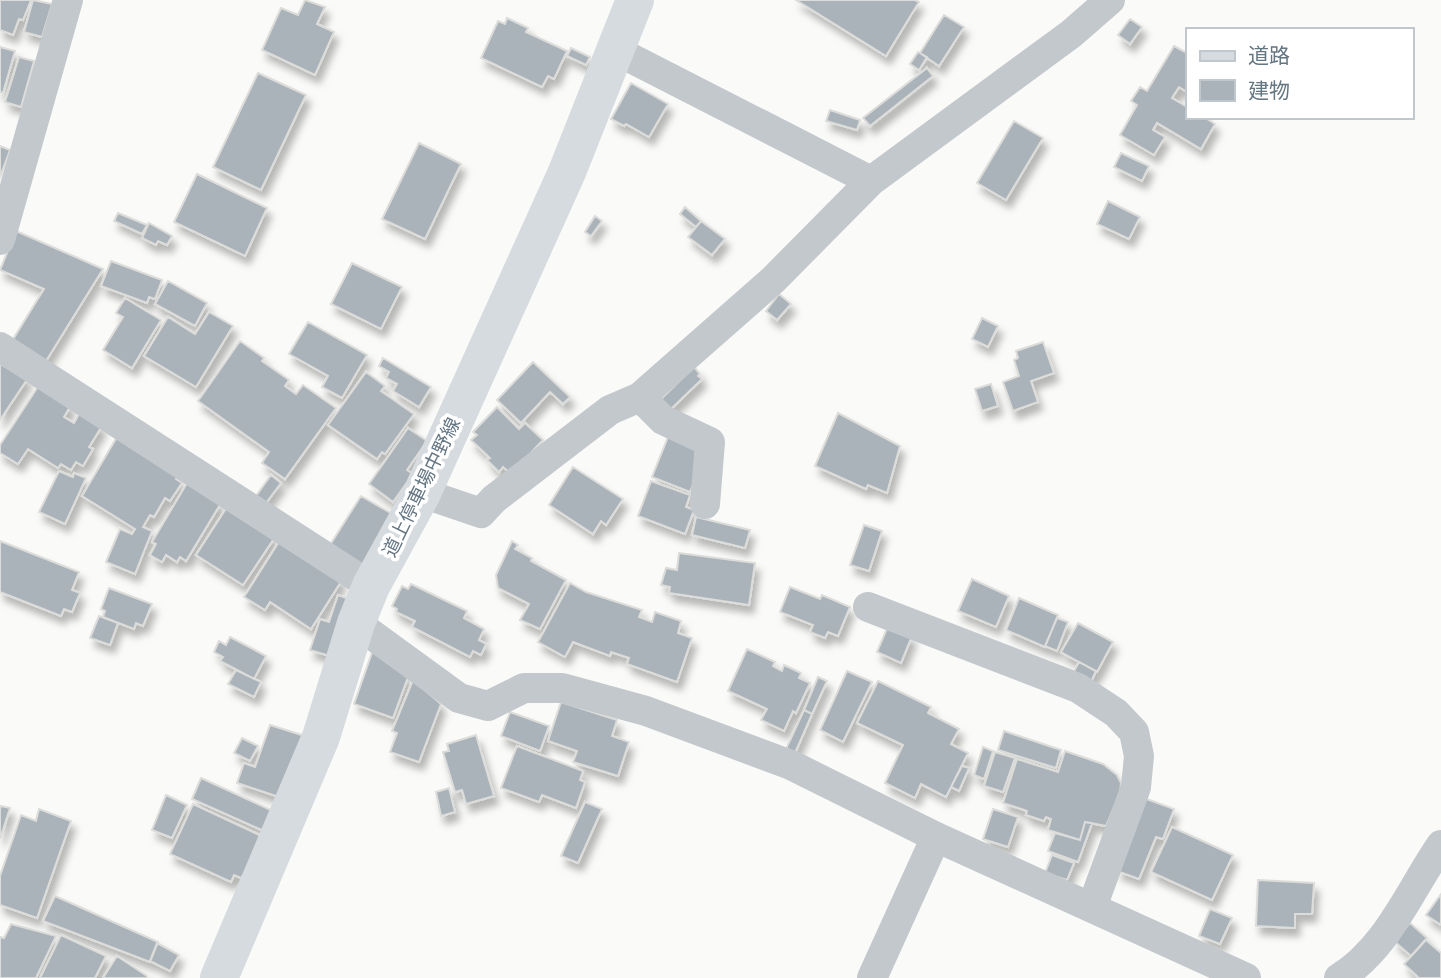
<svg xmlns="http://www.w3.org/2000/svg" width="1441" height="978" font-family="Quicksand,'Noto Sans JP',sans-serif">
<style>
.building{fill:#aab3b9;stroke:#dcdcda;stroke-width:2;filter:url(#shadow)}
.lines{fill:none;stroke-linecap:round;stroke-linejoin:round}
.minor{stroke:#c3c8cc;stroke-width:30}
.secondary{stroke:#d6dbdf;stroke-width:38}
.labels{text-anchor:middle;stroke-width:7;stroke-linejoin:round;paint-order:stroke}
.street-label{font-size:19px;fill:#657683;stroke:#fff}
</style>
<defs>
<filter id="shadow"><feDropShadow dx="4.5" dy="8" stdDeviation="3.5" flood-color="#0004"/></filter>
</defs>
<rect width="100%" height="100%" fill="#fafaf8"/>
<path class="building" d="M0,0H31L23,20L19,19L13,35L0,30Z
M33,0L52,4L42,37L24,32Z
M305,0L325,7L317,24L334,32L315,75L262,50L281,8L298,15Z
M796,0H915L919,2L886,56Z
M944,15L964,27L939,66L920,53Z
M507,18L528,28L526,32L567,51L554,79L548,76L542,87L481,58L498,21L505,24Z
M1130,19L1142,27L1130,44L1118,35Z
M1174,46L1187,53V92L1179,87L1172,98L1187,107V117H1204L1215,124L1201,149L1157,123L1153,130L1165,137L1154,155L1120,135L1137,105L1131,101L1140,87L1147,91Z
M0,47L15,51L3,93L0,92Z
M571,48L590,57L586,65L567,56Z
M918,52L927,57L919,70L910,64Z
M19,57L34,61L21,107L5,102Z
M927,68L933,76L870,126L863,118Z
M258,73L306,95L261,190L213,167Z
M631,83L668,104L649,137L626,124L624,126L611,119Z
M830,110L860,120L857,130L826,121Z
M1014,121L1043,138L1006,200L977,183Z
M419,143L461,164L425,239L382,219Z
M0,146L10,150L0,177Z
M1121,153L1149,166L1142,181L1114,167Z
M197,174L267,208L245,256L174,222Z
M1108,201L1140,217L1129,239L1097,224Z
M685,207L701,221L696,227L680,214Z
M118,213L147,225L142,234L114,221Z
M595,216L602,221L591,236L585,232Z
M701,221L725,239L712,255L688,237Z
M149,223L172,236L167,245L158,241L156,245L142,238Z
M16,231L103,269L46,361L12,341L44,289L0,270Z
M111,261L162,280L155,299L149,297L147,303L101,286Z
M352,263L402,287L381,329L331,304Z
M168,281L207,303L195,326L155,304Z
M779,294L791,304L777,320L766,311Z
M125,298L161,320L132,368L103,350L123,317L116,313Z
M209,312L233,326L196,387L144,356L168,317L195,334Z
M982,318L998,326L988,347L972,339Z
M308,322L367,355L342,398L322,387L328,376L289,354Z
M240,341L264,358L262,361L289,380L285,386L296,394L303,385L336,408L285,479L262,463L269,452L198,401Z
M1043,342L1054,373L1031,381L1038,402L1013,411L1003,382L1019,376L1014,360L1018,358L1016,351Z
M383,358L431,387L419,407L393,391L397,384L386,378L389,372L379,366Z
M533,362L570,397L563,404L550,392L521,423L497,400Z
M0,364L28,378L0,420Z
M694,367L700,374L698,376L702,379L670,410L660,400Z
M366,372L385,386L381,391L414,414L385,454L382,452L377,459L328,425Z
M991,384L998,406L982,411L975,389Z
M39,385L71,405L64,417L74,423L80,412L102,426L89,447L93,449L83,466L76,462L71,470L61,464L58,468L28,449L18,464L0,453V445Z
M497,407L519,429L525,423L543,440L511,474L503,467L499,472L487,460L490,458L471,440L477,435L473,432Z
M838,413L900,446L887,493L868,485L866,489L815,466Z
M408,428L427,441L407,470L413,474L393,502L369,484Z
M117,437L178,475L176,479L182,483L170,501L165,498L154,517L150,515L143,527L152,531L135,574L106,562L120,529L132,534L135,529L82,496Z
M668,437L706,452L690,492L652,477Z
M573,467L623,499L606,525L601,521L593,534L549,505Z
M59,471L73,477L74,473L86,478L65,524L39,512Z
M271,475L281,483L266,503L256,496Z
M651,481L690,495L686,507L694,510L685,534L638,516Z
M187,483L221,503L186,561L180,557L177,562L166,555L162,562L150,555L156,544L152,542Z
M361,496L394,515L363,565L330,545Z
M227,507L275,537L243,585L196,555Z
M696,517L750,530L745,548L692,535Z
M864,525L882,531L869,571L850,565Z
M280,540L342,580L311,629L270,602L265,610L244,597Z
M0,541L79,572L72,590L80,593L72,612L64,609L61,616L0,592Z
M512,541L518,545L515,549L532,558L531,561L566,580L540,629L520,620L529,604L498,588L496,575Z
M679,553L755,563L749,605L669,593L670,587L661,585L666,568L677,570Z
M972,579L1009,596L996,627L958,611Z
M570,583L586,592L642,610L639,617L652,622L655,612L681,621L678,633L692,638L677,682L627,664L629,658L611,652L610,656L573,642L565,657L538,642Z
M411,584L467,611L464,618L484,629L479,640L486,644L481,655L473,651L470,657L412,627L415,621L396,612L397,609L392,606L402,586L408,589Z
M790,587L820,599L822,595L850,607L838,636L828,632L825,638L810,632L813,625L780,612Z
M109,588L152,604L143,626L136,623L134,629L103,617L105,611L101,609Z
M338,595L355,601L336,658L310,650L320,619L329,622Z
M1019,598L1058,615L1045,647L1006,630Z
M99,616L118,623L110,645L90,638Z
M1057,618L1068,622L1057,651L1045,646Z
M1078,623L1113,642L1097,672L1061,652Z
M888,626L912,636L901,663L877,652Z
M230,637L266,656L254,679L220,661L223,657L214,652L219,641L226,645Z
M374,647L408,677L393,718L354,704Z
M747,649L775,662L773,666L782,671L784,665L801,673L799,678L810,683L796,713L793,711L784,731L761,720L767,709L728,691Z
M1079,662L1096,671L1090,684L1072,675Z
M236,670L261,682L254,697L228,684Z
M847,671L872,682L843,742L820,730Z
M818,677L827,681L812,714L804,710Z
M413,680L441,704L419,762L390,752L397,733L392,731Z
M878,681L931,707L928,713L959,729L951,744L968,753L946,797L921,784L915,798L885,783L903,745L857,723Z
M561,702L617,720L612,736L629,742L618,776L573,762L577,751L548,741Z
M804,710L812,714L795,753L786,749Z
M510,712L549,726L540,751L501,736Z
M270,725L308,737L288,800L237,783L244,763L255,767Z
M1004,731L1061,750L1056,768L998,750Z
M476,735L494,796L466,804L462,790L455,792L443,752L449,751L447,744Z
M242,738L258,746L250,761L234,753Z
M517,746L583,771L580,780L585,782L576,808L542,795L539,802L501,788Z
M983,747L993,751L984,779L974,775Z
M1065,751L1103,764L1117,775L1121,783L1120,793L1106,826L1085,822L1080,840L1048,830L1051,819L1046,817L1044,821L1026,815L1027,811L1003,803L1017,759L1058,772Z
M995,752L1015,758L1003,792L984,786Z
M962,766L969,768L959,791L951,787Z
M201,778L273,811L264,831L192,799Z
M449,788L455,812L441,816L436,792Z
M166,795L187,805L172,838L152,830Z
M1144,798L1174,809L1163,839L1156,837L1139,879L1117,871Z
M585,802L602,809L578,863L561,856Z
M193,804L270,840L241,878L234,875L231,882L170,854Z
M1,806L10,808L0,839V809Z
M39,809L71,821L37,918L0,905V876L21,815L36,821Z
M993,809L1018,817L1008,847L983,839Z
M1085,822L1092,823L1078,862L1048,851L1055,833L1080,840Z
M1172,827L1233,855L1212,900L1151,872Z
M1052,855L1074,863L1067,880L1045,873Z
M1258,880L1314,883L1312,914H1295V928L1256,926Z
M1441,894V925L1426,915Z
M55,896L158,942L150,962L43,921Z
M1210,909L1232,918L1220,944L1199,936Z
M1410,923L1427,938L1411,956L1394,941Z
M11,924L56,936L36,978H0V937L4,938Z
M61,935L106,956L95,978H40Z
M1426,940L1441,953V978H1419L1404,964Z
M157,943L179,955L170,971L150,961Z
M117,956L147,976L146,978H103Z"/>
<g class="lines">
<path class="minor" d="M617,51L871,181
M0,240L68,0
M0,347L371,586
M640,397L663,420L710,442L705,504
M422,493L481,513L494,499L610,410L640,397L773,280L871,181L1071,34L1110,0
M868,607L1078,688L1116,713L1134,732L1139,756L1136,787L1092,907
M356,623L459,698L488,706L524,688H562L646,711L791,765L936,837L1246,978
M872,978L936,837
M1339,978C1387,949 1410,890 1441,845"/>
<path class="secondary" d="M219,978L321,737L356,623L371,586L422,493L567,172L635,0"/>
</g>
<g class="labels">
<g class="street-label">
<text transform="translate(421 487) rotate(-64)" y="7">道上停車場中野線</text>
</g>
</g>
<rect x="1186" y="28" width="228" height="91" fill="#ffffff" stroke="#c1c8cd" stroke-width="2"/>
<rect x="1200" y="51" width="35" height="10" fill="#d6dbdf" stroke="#c1c8cd" stroke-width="2"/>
<text x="1248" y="63" font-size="21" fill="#657683">道路</text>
<rect x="1200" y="80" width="35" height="21" fill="#aab3b9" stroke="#c1c8cd" stroke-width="2"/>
<text x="1248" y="98" font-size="21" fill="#657683">建物</text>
</svg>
